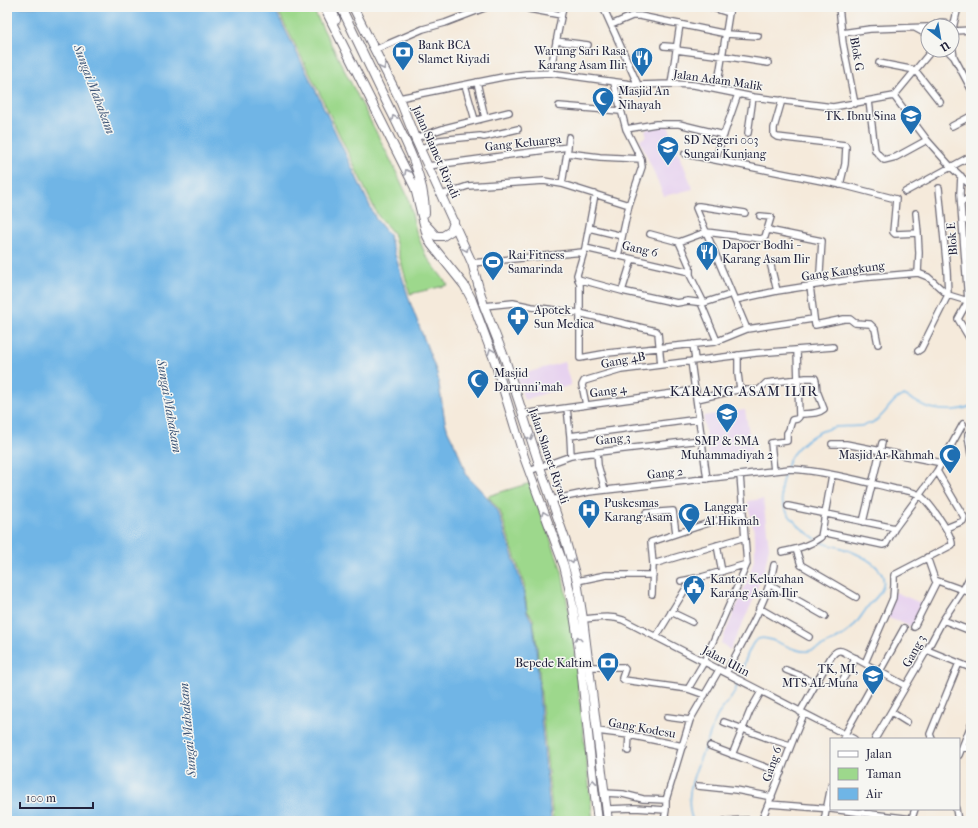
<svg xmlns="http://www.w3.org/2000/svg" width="978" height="828" font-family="'IM FELL French Canon',serif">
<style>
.built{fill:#e7d2ef}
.green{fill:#9dd88c;stroke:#607d64}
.water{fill:#6fb5e6;stroke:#486c90}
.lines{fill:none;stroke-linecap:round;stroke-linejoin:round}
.stream{stroke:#6fb5e6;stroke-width:1.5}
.minor-casing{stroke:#6c6873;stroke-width:8}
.highway-casing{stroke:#6c6873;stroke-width:10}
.minor{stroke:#fff;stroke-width:5.5}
.highway{stroke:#fff;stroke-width:8}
.oneway{stroke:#9c9ca7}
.labels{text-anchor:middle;stroke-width:3;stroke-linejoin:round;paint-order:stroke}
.poi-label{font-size:12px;fill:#22223b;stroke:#f6f6f2;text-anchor:start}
.street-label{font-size:12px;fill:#22223b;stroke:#f6f6f2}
.water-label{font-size:13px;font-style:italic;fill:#3d5577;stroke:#f6f6f2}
.quarter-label{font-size:14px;letter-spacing:1px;fill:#22223b;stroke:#f6f6f2}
</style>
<rect width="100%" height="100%" fill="#f6f6f2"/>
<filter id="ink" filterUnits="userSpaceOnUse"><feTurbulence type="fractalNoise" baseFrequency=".025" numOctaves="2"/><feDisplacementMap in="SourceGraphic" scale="8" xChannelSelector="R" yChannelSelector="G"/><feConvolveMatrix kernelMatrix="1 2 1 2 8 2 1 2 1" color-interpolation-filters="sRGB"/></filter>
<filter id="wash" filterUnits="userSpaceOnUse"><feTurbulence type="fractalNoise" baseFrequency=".012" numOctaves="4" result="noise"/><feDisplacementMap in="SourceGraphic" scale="16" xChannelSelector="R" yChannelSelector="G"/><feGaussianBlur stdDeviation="0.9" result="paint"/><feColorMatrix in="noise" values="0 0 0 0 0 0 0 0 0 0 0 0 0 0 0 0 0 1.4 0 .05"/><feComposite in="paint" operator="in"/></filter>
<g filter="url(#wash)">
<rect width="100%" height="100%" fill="#f5eadb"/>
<path class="built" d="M660,124L668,125L693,189L664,196L640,140L647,136L645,130Z
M564,362L571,385L524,400L516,376Z
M745,410L752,451L709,458L703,416Z
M763,499L769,547L765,567L751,605L730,650L721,643L749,577L755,556V536L747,501Z
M895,592L923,604L912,627L886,617Z"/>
<path class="green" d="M276,7H312L390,159L408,197L416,231L426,256L448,285L410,294L393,233L378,216L320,94Z
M530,483L562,571L573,637L593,821H553L543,720L537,646L533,619L527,610L524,585L500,511L488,496Z"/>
<path class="water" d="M7,7H274L318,95L376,219L389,235L410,302L437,373L445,421L448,431L457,449L467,476L488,498L498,511L522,585L527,612L533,623L536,646L541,718L551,821H7Z"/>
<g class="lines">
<path class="stream" d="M786,468C791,448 816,430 836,427C848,426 865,428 875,421C887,414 890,400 904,395C912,399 922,406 930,408C943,411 959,411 971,406
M785,471C784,476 782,481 781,487C778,510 799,528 816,539
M693,821C682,795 698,764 708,740C711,732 714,722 718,715C723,707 730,701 734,693C740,681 747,647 756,640C768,632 793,654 808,651C820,649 845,636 853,627C859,620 864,612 869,605C873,601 878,596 881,591C893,568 859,554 842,548C834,545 827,546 819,541"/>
</g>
</g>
<g filter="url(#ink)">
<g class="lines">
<g class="minor-casing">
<path id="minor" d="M603,7L638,85
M710,7L729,13
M839,7L843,43L855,104
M529,9L561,15
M611,25L632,16H640L727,34L758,36
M934,26C939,21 946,21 951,26
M915,28L928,35
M953,28L958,7
M954,31L971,30
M842,33L870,29L928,27
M952,38L954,34L953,29
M556,41L588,45
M952,45L954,57L971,89
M664,46L677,47
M374,50L423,29L445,23L487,7
M676,50L723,56L768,63
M947,50L954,57
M879,63L915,70L940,102
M550,73L563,7
M477,82L485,118
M614,83L626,129L641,159L642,167L629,205L618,256
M671,84L680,24
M465,85L475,120
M717,89L730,7
M894,96L927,140L951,167L971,186
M894,96L932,50
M399,98L503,77L526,74L550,73L638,85L671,84L694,85L753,97L833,107L894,96
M782,100L774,128V135L777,137L845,145L846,147L845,164L840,185
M869,101L875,150L878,154L884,160L896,157L927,140
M559,106L620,111
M952,126L971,116
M626,129L656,124H679L724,135
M748,133L753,97
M415,138L445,128L509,112
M568,147L569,137
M420,149L439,140L480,136L484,137L518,129
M685,154L842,185L896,199L893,232L895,234L918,233L919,253L918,273
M715,160L738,94
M428,166L568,147L567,153L600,157L641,159
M961,176L960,194L968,301L958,319L971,341
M562,184L567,153
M905,192L971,156
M595,194L585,248L577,275L580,285V358L608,353L715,342L747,329L696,208L697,206H699L745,213
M441,195L468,186L544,181L562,184L629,205
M961,203L971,196
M916,213L918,233
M962,221L971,220
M589,228L622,236
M768,230L822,241L820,272L822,284
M650,234L679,242L690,267V275L704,303
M679,242L706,232L761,239L765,237L771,217L760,216
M585,248L690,272
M770,262L777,291
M472,263L583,252
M578,279L622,291L677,303L688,301L704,303L732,294
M810,286L815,325L844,319H850L855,323L870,324L875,329L878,344
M622,291L632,259
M735,300L777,291L860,278L918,273L928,277L948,295L971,302
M701,303L717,341
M484,306L513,303L532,307L579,313L656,331L658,333L661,365
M747,329L813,319
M693,344L695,360
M918,351L921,349L948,295L947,271L939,188
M738,355V374L740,389
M691,361L707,479
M697,399L737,390H759L766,383L806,378H815L816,381L817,391L824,409C817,415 808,413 799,414
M586,405L582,385L584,381L621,370L756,353L833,347
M567,408L570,436
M522,414L696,390
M971,434H968V436L971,454
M832,444H846L942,463
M597,452L598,465L605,490
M571,456L570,436L699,419
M529,471L571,456L582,454L701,440
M774,471L771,443L787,441V433L789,430L792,420L797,419L799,417L797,350
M937,471L964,517L963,521L946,528
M551,500L589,492L790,469C825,471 861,481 895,489C902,490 913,491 919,495C928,500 953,535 952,545L894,575V585L893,598L865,663
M788,506L895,528
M646,513L673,511L676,533
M863,522L882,443
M822,532L883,545L886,544L895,528L937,471L963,424
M717,545L722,572
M796,549L801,565L856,597
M782,552C797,549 809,546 821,537L832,475
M927,557L935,580L971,593
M653,564L745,537
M577,581L606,575H653
M681,581L702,577L747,564
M769,584L825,616
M652,594L653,564L651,542L742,512
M759,608L809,637
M671,612L692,622
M583,619C597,618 610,615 623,620L854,739
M943,620L971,631
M914,627L937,581
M656,637L691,580
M927,650L971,668
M590,667H623L625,669L622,678L624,680L688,689L705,695
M786,670L801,676L816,684
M726,673C743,641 768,601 774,565
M840,684L856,658
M688,689L704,662L747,564L740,475
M800,712L831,657C835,652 838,649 844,652L906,686
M891,712L907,722
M667,717L690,720
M724,722L770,739L790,745
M597,731L629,735L683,746
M843,739L845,734L904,628
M875,739L927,650L943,620L963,590L971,574
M932,739L930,734L959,663
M710,746L781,773
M963,747L971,749
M628,751L629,735
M732,755L750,711L761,692
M959,755L971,725
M698,786L736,790L772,797
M604,793L623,794L643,799L666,800
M769,804L831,809
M606,809L635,808L666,810
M831,809L912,819
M956,809L958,821
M664,821L666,810V800L690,720L719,670
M725,821L747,820L760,821
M761,821C777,786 788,749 804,714
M824,821L831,786
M861,821L862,812
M911,821L915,809"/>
</g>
<g class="highway-casing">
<path id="highway" d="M324,7L415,188L427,236L431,244L464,285L471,298L495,362L524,457L564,566C576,612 580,659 585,705C589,744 593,782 598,821
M331,7L336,20
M341,7C356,38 371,70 386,101C402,134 425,175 425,213
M353,7L399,98L415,138L472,263L484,306L505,359L540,467L566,542L577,581L583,619L608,821
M425,224L436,236H443L451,231L454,222"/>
</g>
<use href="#minor" class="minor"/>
<use href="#highway" class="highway"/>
</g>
<defs><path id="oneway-chevron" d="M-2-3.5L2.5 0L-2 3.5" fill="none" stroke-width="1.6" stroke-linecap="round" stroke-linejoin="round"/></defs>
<g class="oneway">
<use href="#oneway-chevron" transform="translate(383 67) rotate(63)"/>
<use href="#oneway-chevron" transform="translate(394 118) rotate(-116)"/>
<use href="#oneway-chevron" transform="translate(407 172) rotate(-118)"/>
<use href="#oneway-chevron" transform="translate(466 249) rotate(66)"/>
<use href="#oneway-chevron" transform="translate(491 351) rotate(-111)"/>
<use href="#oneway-chevron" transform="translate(530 438) rotate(72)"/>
<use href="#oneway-chevron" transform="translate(544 514) rotate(-111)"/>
<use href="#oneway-chevron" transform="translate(572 561) rotate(74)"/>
<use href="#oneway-chevron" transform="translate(578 639) rotate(-97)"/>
<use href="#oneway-chevron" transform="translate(593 782) rotate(-96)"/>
</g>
</g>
<defs>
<g id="bank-pin" transform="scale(1.15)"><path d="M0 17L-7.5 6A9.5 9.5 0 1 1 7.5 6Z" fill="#1f6fb2" stroke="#f6f6f2"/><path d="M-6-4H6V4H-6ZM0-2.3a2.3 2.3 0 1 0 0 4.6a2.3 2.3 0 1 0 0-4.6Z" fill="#fff"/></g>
<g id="restaurant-pin" transform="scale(1.15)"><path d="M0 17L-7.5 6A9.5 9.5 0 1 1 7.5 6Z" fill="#1f6fb2" stroke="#f6f6f2"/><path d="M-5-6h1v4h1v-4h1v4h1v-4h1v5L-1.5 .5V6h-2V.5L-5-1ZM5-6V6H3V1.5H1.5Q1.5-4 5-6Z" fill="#fff"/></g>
<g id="mosque-pin" transform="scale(1.15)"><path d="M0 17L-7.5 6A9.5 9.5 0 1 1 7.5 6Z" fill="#1f6fb2" stroke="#f6f6f2"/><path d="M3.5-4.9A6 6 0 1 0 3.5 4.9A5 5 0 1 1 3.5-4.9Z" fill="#fff"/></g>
<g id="school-pin" transform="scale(1.15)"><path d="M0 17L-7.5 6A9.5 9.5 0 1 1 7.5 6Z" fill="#1f6fb2" stroke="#f6f6f2"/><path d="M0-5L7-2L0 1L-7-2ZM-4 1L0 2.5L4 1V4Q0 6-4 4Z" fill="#fff"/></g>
<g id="stadium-pin" transform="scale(1.15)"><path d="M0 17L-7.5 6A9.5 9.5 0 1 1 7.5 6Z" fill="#1f6fb2" stroke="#f6f6f2"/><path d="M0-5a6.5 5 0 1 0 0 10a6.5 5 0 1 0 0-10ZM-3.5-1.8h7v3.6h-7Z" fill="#fff"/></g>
<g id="pharmacy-pin" transform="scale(1.15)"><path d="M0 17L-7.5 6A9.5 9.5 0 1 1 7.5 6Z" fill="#1f6fb2" stroke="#f6f6f2"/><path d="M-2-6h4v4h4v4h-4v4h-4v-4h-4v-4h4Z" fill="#fff"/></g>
<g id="hospital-pin" transform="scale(1.15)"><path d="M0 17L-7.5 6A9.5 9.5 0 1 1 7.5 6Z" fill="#1f6fb2" stroke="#f6f6f2"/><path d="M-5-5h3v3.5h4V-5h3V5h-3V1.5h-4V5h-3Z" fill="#fff"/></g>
<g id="civic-pin" transform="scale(1.15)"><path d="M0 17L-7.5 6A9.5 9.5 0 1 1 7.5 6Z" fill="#1f6fb2" stroke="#f6f6f2"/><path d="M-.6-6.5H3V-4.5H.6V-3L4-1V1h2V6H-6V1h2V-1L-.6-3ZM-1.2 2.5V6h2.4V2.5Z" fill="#fff"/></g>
</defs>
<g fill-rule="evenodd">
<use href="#bank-pin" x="403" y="52"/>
<use href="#restaurant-pin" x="642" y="58"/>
<use href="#mosque-pin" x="603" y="98"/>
<use href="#school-pin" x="911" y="116"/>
<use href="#school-pin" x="668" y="147"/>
<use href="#restaurant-pin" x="707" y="252"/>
<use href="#stadium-pin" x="493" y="262"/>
<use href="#pharmacy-pin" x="518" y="317"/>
<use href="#mosque-pin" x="478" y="380"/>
<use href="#school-pin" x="727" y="414"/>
<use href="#mosque-pin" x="950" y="455"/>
<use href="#hospital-pin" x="589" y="510"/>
<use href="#mosque-pin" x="689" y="514"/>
<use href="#civic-pin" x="694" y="586"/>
<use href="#bank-pin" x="608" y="663"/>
<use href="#school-pin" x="873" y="676"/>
</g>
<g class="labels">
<g class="poi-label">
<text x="418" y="49">Bank BCA<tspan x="418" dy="14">Slamet Riyadi</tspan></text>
<text x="626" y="55" text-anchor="end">Warung Sari Rasa<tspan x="626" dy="14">Karang Asam Ilir</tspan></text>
<text x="618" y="95">Masjid An<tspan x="618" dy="14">Nihayah</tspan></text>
<text x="896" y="120" text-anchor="end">TK. Ibnu Sina</text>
<text x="684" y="144">SD Negeri 003<tspan x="684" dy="14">Sungai Kunjang</tspan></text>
<text x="722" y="249">Dapoer Bodhi -<tspan x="722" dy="14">Karang Asam Ilir</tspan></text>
<text x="508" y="259">Rai Fitness<tspan x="508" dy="14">Samarinda</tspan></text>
<text x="534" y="314">Apotek<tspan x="534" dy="14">Sun Medica</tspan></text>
<text x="494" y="377">Masjid<tspan x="494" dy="14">Darunni'mah</tspan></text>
<text x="727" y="445" text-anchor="middle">SMP &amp; SMA<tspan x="727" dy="14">Muhammadiyah 2</tspan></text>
<text x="934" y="459" text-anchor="end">Masjid Ar Rahmah</text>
<text x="604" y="507">Puskesmas<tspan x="604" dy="14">Karang Asam</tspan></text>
<text x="704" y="511">Langgar<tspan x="704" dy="14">Al Hikmah</tspan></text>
<text x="710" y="583">Kantor Kelurahan<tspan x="710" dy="14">Karang Asam Ilir</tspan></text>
<text x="592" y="667" text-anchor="end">Bepede Kaltim</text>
<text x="858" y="673" text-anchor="end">TK, MI,<tspan x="858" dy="14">MTS AL-Muna</tspan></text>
</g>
<g class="street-label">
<text transform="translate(857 54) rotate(80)" y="4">Blok G</text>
<text transform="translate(718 80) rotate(8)" y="4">Jalan Adam Malik</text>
<text transform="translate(523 143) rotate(-6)" y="4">Gang Keluarga</text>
<text transform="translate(436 152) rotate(66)" y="4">Jalan Slamet Riyadi</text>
<text transform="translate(952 239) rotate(-94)" y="4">Blok E</text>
<text transform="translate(640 249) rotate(13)" y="4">Gang 6</text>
<text transform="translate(843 271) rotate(-8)" y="4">Gang Kangkung</text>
<text transform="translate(623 360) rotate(-11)" y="4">Gang 4B</text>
<text transform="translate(608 391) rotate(-8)" y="4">Gang 4</text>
<text transform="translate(613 439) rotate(-6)" y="4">Gang 3</text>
<text transform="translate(549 456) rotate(71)" y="4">Jalan Slamet Riyadi</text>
<text transform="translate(665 473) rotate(-6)" y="4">Gang 2</text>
<text transform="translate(914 651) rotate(-61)" y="4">Gang 3</text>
<text transform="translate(726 661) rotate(28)" y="4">Jalan Ulin</text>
<text transform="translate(642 728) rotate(10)" y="4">Gang Kodesu</text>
<text transform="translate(772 764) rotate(-71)" y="4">Gang 6</text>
</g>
<g class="water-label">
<text transform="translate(95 89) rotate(69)" y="5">Sungai Mahakam</text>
<text transform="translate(170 406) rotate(80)" y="5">Sungai Mahakam</text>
<text transform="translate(187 730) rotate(-95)" y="5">Sungai Mahakam</text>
</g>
<g class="quarter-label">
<text x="744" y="396">KARANG ASAM ILIR</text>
</g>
</g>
<rect width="978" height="828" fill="none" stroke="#f6f6f2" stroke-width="24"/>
<rect x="830" y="738" width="130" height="72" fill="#f6f6f2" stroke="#a1a1a9"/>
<rect x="838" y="751" width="20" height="6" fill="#ffffff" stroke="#a1a1a9"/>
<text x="866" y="758" font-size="12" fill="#22223b">Jalan</text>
<rect x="838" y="768" width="20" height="12" fill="#9dd88c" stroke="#a1a1a9"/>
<text x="866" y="778" font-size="12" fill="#22223b">Taman</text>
<rect x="838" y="788" width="20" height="12" fill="#6fb5e6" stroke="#a1a1a9"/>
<text x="866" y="798" font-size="12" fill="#22223b">Air</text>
<g transform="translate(940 38) rotate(149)"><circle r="19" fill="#f6f6f2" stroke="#a1a1a9"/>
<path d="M0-3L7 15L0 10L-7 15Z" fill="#1f6fb2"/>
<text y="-6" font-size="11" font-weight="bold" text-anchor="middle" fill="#22223b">U</text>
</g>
<path d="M20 802v6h73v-6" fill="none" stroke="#22223b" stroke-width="2"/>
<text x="26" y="802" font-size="12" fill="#22223b" stroke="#f6f6f2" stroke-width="3" paint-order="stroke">100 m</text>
</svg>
